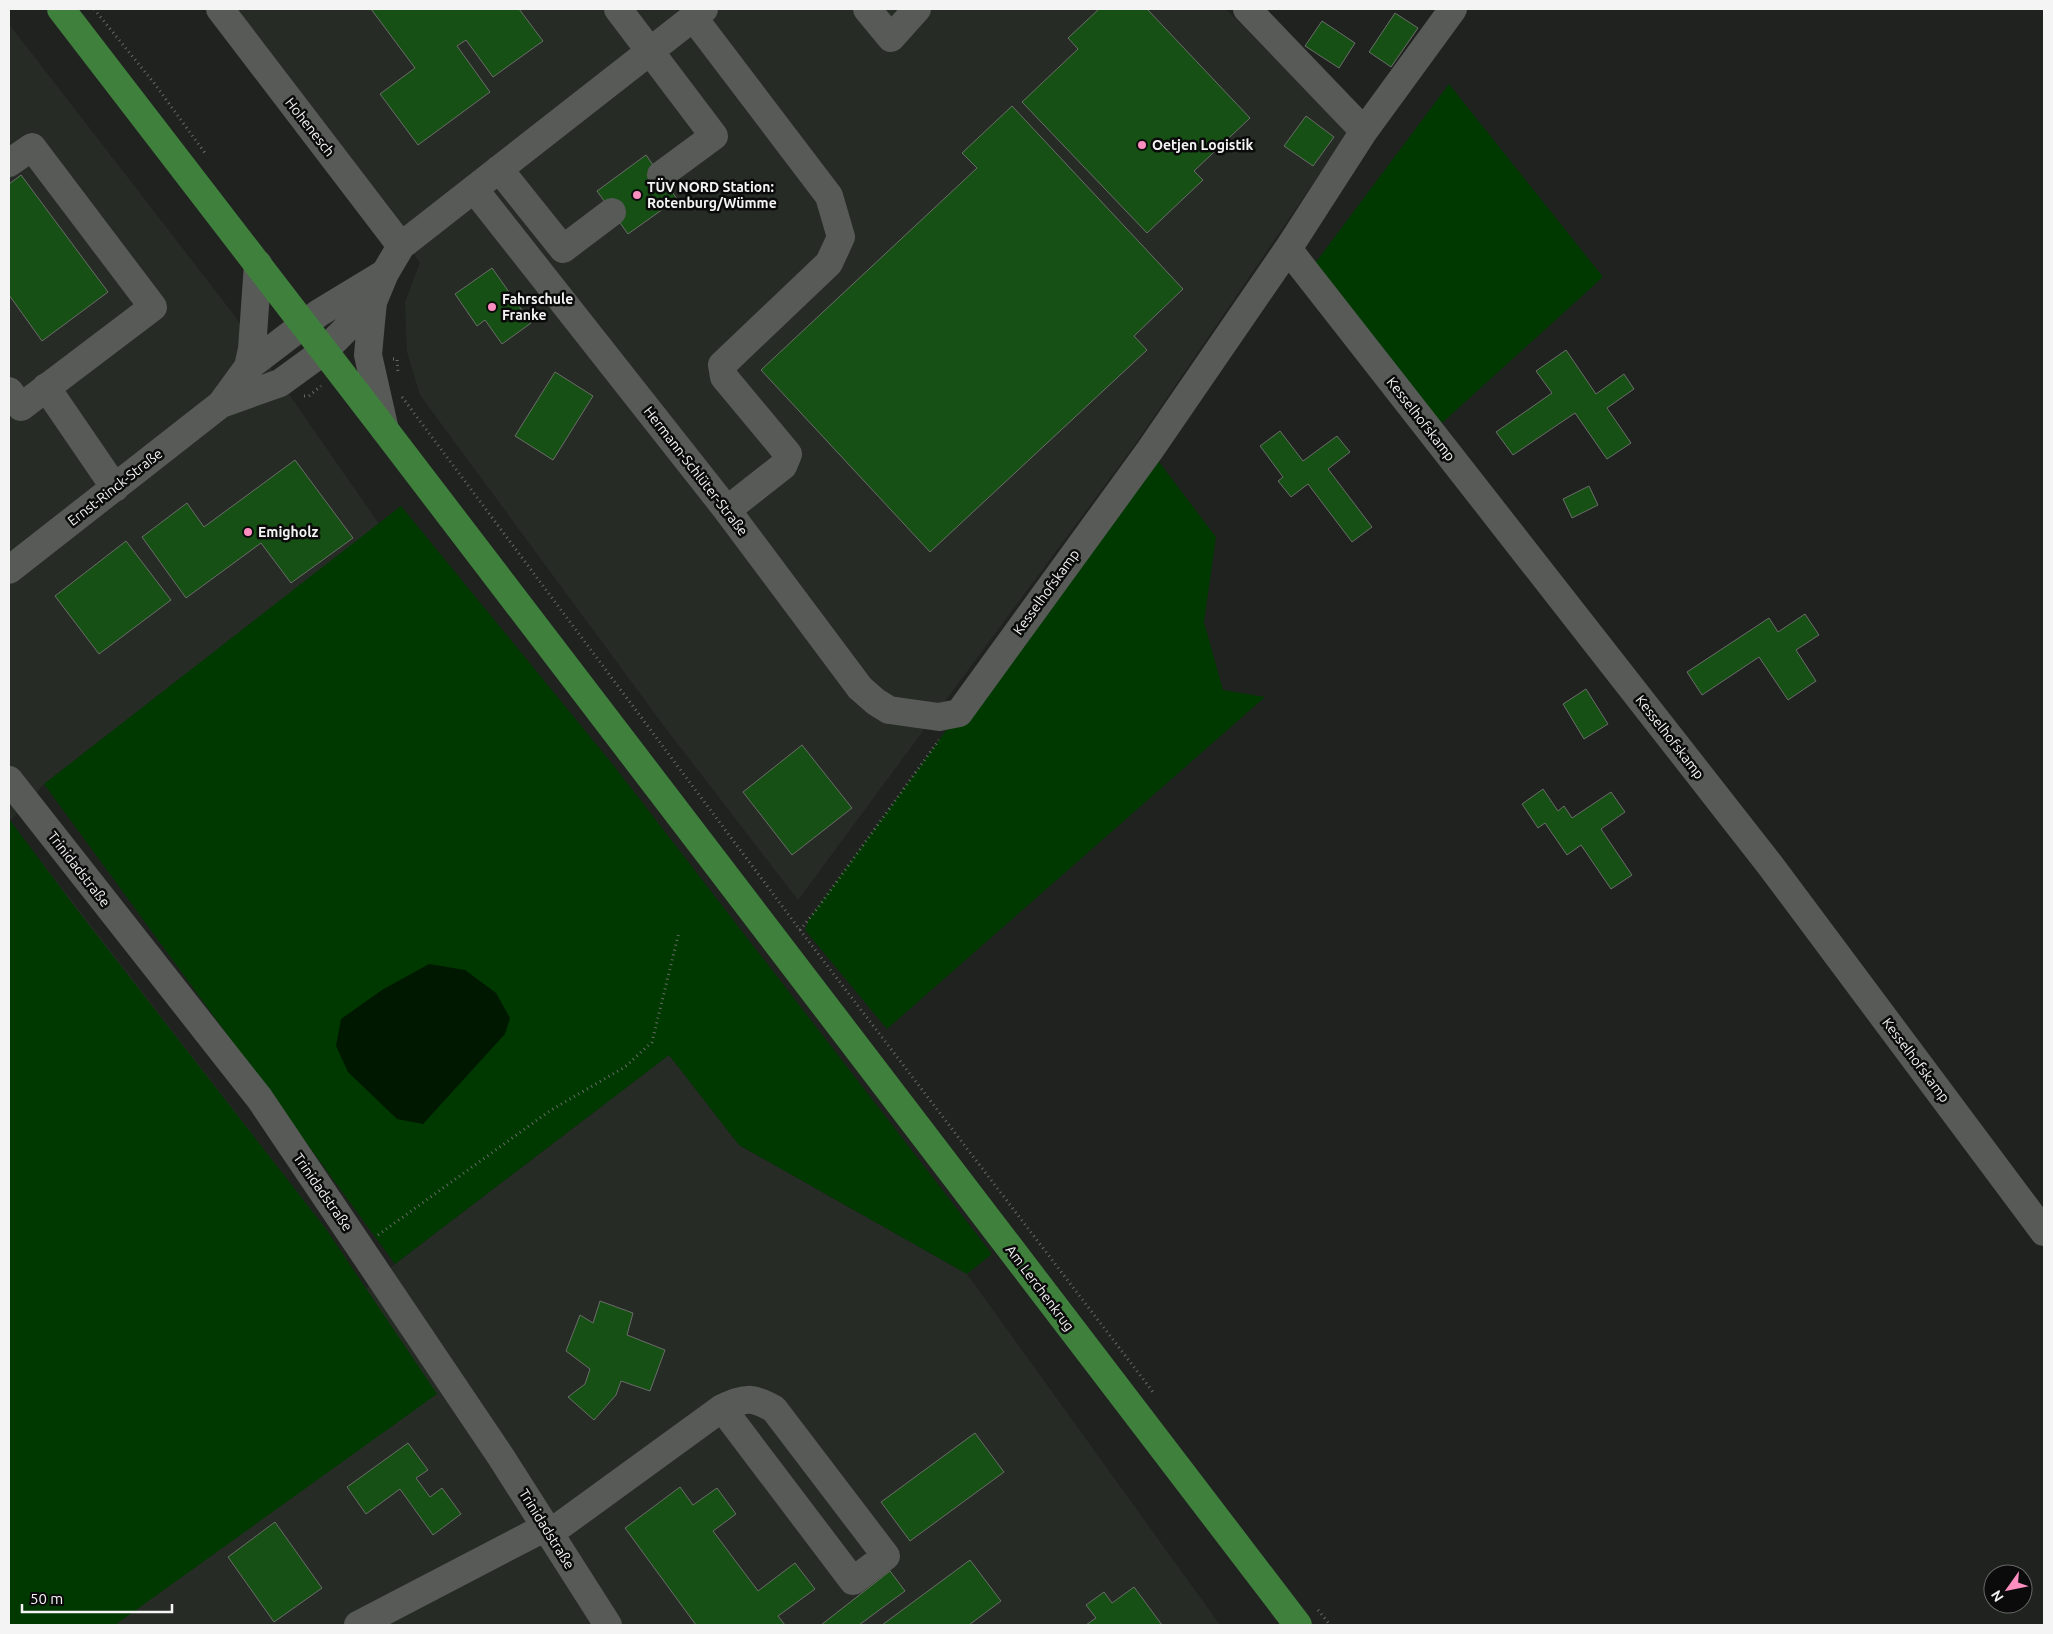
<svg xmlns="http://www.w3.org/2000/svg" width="2053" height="1634" font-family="Ubuntu,sans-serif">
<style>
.built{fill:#262c25}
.green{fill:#003900}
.water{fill:#001700}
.building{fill:#175014;stroke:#6b6d6a}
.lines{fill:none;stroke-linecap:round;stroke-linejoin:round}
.path{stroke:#686a68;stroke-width:3;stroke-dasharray:1 4;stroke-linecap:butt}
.minor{stroke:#575a57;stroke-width:28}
.major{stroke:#40803d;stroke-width:28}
.poi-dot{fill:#fd8ec0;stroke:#0a0b0a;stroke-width:2}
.labels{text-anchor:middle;stroke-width:5;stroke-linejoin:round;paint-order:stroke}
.street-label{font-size:14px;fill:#f3f4f3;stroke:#0a0b0a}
.poi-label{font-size:14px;font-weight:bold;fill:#f3f4f3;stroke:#0a0b0a;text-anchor:start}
</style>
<rect width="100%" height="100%" fill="#202220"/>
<path class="built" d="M233,9H1226L1348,132L1136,443L798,900L664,726L420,395L407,352L405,302L420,263L395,225Z
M9,24L231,311L379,524L44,784L10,821L326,1229L366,1289L395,1264L669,1055L739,1145L967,1274L1220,1625H9Z"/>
<path class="green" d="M1449,84L1603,277L1431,433L1307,274Z
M1150,450L1216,537L1204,622L1223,690L1265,697L887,1029L805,930L809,919Z
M401,506L614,766L992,1254L967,1274L739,1145L669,1055L395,1264L44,784Z
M9,819L75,907L326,1229L437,1394L115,1625H9Z"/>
<path class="water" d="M429,964L465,970L496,993L510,1018L505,1034L423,1124L397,1119L348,1072L336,1046L341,1019L382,990Z"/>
<path class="building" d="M371,9H519L543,41L493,77L466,40L457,46L490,92L418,145L380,94L415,68Z
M1099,9H1147L1250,118L1194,171L1203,180L1147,233L1022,102L1078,49L1068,38Z
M1395,13L1418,28L1391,67L1369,52Z
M1322,21L1355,43L1339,68L1305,46Z
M1012,106L1183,289L1134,336L1147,350L930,552L761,370L977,168L962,153Z
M1306,116L1334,137L1313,166L1284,146Z
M646,155L677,199L628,234L597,191Z
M21,175L108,292L42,341L9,295V184Z
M492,268L531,323L502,344L485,320L477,326L455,294Z
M1566,350L1596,394L1624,374L1634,389L1607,408L1631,443L1607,459L1575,413L1513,455L1496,432L1552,393L1536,371Z
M555,372L593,396L553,460L515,436Z
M1280,431L1303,461L1337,436L1350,452L1328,469L1372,527L1352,542L1308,484L1291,497L1278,481L1283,477L1260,446Z
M295,460L353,538L291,583L261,543L186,598L142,537L187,503L204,527Z
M1589,486L1598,505L1572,518L1563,499Z
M126,541L171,600L99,654L55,596Z
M1805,614L1819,635L1796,650L1816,681L1788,700L1759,657L1702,695L1687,672L1769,618L1778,632Z
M1586,689L1608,724L1584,739L1563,704Z
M802,745L852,808L792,855L743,792Z
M1543,789L1558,811L1564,806L1572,818L1611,792L1625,812L1601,829L1632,875L1611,889L1581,845L1567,855L1545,823L1538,828L1522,804Z
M600,1301L633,1313L627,1335L665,1350L650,1391L621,1381L616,1395L594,1420L568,1397L585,1384L590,1369L566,1351L580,1315L593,1323Z
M975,1433L1004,1472L910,1541L881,1502Z
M408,1443L428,1470L416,1478L430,1497L442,1488L461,1514L433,1535L400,1489L366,1514L347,1487Z
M680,1487L693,1505L717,1488L736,1514L713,1531L758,1591L795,1563L815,1589L778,1616L785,1625H696L625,1528Z
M275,1522L322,1588L274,1622L228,1557Z
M970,1560L1001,1601L969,1625H882Z
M890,1571L905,1591L859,1625H821Z
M1134,1587L1162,1625H1086L1096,1618L1086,1605L1104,1592L1112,1603Z"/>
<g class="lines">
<path class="path" d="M94,9L154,83L205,153
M393,359H397L398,372
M304,396H309L321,386
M402,397L800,930L1153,1392
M800,930L817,909L939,740
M378,1235L551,1110L625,1067L652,1042L679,932
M1318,1610L1330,1625"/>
<path class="minor" d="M220,9L401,246
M618,9L714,136L661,175
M867,9L891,38L917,9
M1247,9L1364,131
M693,17L829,196L841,237L829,263L722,365L724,377L788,454L783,466L727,510
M9,163L32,147L153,307L21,407L9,391
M499,169L563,249L612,212
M474,189L727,510L860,688L876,702L889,710L939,717L959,713L1150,450L1288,249L1364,131L1453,9
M1288,249L1770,865L2044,1232
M248,367L252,349L258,264
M46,387L115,488
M221,404L280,383L324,351L373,302
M385,430L368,355L371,322L373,302L385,273L401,246L704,9
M9,570L221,404L248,367L319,313L385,273
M9,780L260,1099L501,1457L608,1625
M550,1533L722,1408C745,1398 751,1396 774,1409L886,1556L853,1581L722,1408
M358,1625L546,1527"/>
<path class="major" d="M61,9L385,430L1298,1625"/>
</g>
<g class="poi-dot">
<circle cx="1142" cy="145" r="5"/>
<circle cx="637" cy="195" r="5"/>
<circle cx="492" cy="307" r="5"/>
<circle cx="248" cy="532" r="5"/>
</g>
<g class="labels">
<g class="street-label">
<text transform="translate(310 127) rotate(52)" y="5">Hohenesch</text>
<text transform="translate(1421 419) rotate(52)" y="5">Kesselhofskamp</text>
<text transform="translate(696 471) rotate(52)" y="5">Hermann-Schlüter-Straße</text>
<text transform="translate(115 487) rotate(-38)" y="5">Ernst-Rinck-Straße</text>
<text transform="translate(1046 592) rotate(-54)" y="5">Kesselhofskamp</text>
<text transform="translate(1670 737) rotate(52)" y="5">Kesselhofskamp</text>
<text transform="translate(79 869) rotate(52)" y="5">Trinidadstraße</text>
<text transform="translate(1916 1060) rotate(53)" y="5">Kesselhofskamp</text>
<text transform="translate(323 1192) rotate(55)" y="5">Trinidadstraße</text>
<text transform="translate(1040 1288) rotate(53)" y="5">Am Lerchenkrug</text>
<text transform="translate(547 1529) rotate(58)" y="5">Trinidadstraße</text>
</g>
<g class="poi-label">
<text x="1152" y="150">Oetjen Logistik</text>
<text x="647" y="192">TÜV NORD Station:<tspan x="647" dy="16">Rotenburg/Wümme</tspan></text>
<text x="502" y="304">Fahrschule<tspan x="502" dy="16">Franke</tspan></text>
<text x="258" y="537">Emigholz</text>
</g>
</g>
<rect width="2053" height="1634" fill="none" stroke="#f3f4f3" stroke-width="20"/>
<g transform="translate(2008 1589) rotate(237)"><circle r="24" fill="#0a0b0a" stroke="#676867"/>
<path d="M0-4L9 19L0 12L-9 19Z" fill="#fd8ec0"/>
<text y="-8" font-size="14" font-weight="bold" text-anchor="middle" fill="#f3f4f3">N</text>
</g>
<path d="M22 1604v8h150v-8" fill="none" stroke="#f3f4f3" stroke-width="2.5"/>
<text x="30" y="1604" font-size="15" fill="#f3f4f3" stroke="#0a0b0a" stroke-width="4" paint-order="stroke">50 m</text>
</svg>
